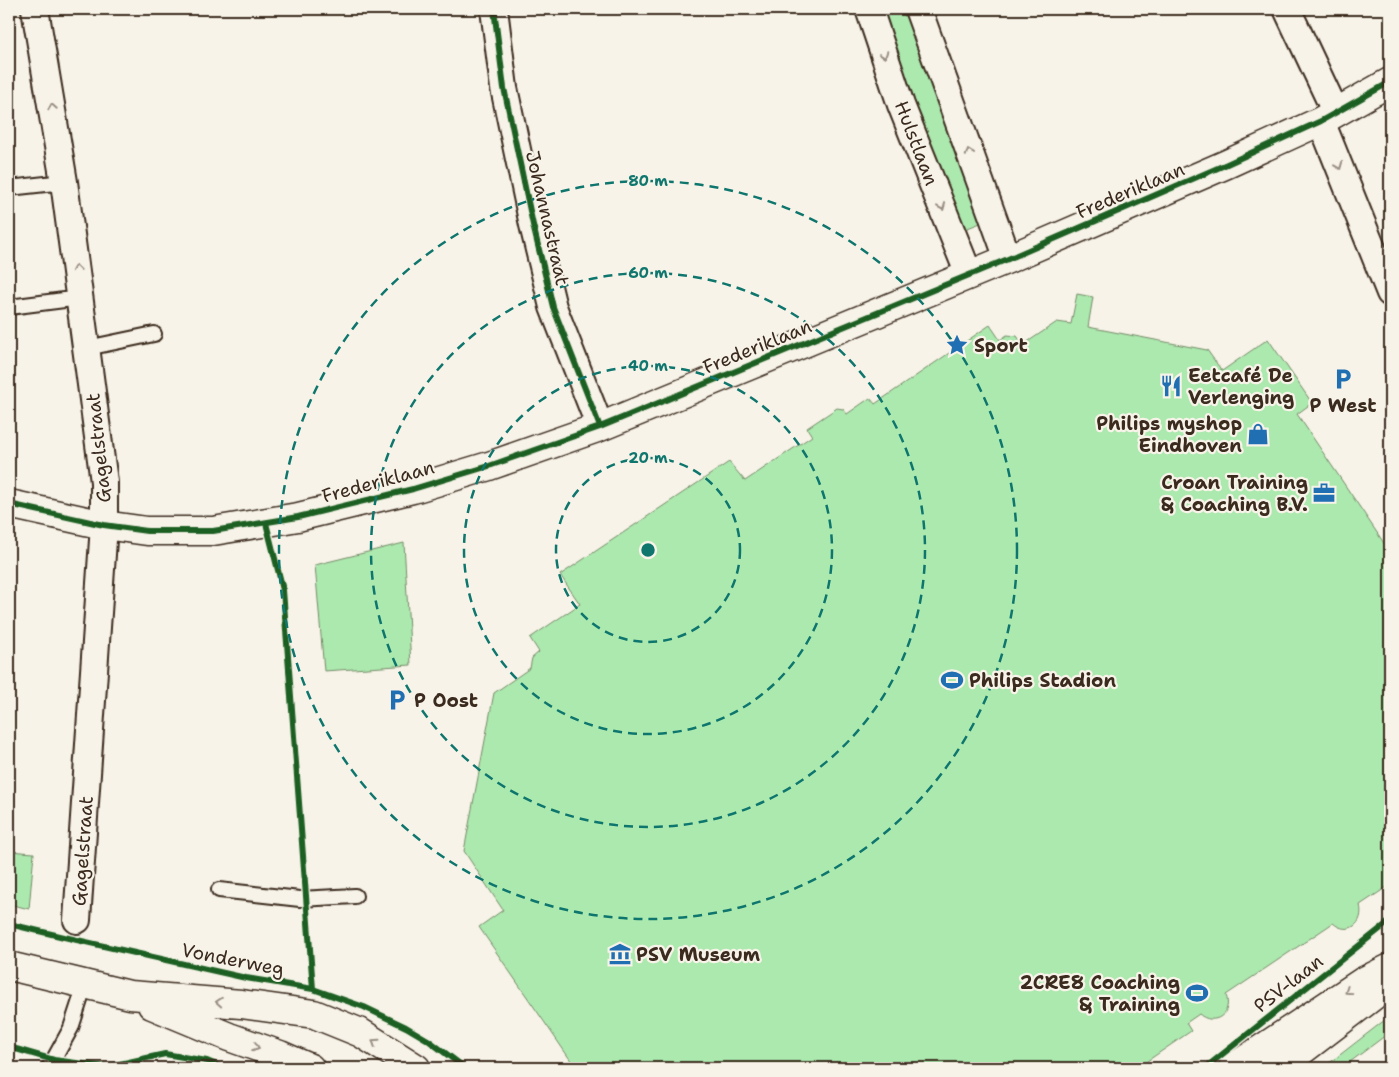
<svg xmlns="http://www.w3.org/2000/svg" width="1399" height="1077" font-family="'Shantell Sans',sans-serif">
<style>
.green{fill:#ace9af;stroke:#748a66}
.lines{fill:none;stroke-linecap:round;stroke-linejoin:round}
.lane-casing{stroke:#3b2a1e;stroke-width:18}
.street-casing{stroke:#3b2a1e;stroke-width:30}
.secondary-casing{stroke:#3b2a1e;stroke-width:31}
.lane{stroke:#f7f3e8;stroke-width:14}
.street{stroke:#f7f3e8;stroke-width:26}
.secondary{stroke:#f7f3e8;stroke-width:28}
.cycleway-casing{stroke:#f7f3e8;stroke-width:9}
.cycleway{stroke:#1b5e20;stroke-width:6}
.oneway{stroke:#998e83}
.ring{fill:none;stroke:#0f766e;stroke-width:2.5;stroke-dasharray:9 6}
.labels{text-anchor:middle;stroke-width:4.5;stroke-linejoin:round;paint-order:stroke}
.street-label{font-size:19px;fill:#3b2a1e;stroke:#f7f3e8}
.poi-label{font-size:19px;font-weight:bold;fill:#3b2a1e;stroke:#f7f3e8;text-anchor:start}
.centre{fill:#0f766e;stroke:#f7f3e8;stroke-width:2.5}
.ring-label{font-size:15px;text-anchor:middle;font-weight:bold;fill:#0f766e;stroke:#f7f3e8;stroke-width:4.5;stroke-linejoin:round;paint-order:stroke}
</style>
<rect width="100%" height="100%" fill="#f7f3e8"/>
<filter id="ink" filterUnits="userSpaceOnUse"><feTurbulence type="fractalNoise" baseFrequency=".02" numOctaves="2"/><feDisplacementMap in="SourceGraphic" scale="10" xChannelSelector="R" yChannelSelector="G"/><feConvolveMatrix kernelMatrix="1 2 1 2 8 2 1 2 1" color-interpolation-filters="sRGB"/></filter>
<g filter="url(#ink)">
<path class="green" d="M881,9H908L983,222L960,231Z
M1077,294L1093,297L1088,327L1207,350L1222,371L1268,339L1312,403L1297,414L1390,552V885L1360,905C1365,924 1348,936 1333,923L1226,995C1233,1014 1214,1027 1199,1014L1186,1023L1191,1031L1137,1068H576L479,927L503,910L464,851L494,693L530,668L532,658L539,652L530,638L580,604L560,575L729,462L745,481L812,436L807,428L837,408L843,409L847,414L870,398L875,404L990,325L1000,340L1007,335L1017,336L1023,345L1057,322L1071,324Z
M404,543L411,665L324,671L315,565Z
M9,851L34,853L29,909L9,904Z
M1390,1016V1032L1342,1068H1323Z"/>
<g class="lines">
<g class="lane-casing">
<path id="lane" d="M9,188L64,182
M9,307L80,298
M87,348L154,334
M219,890L300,899L355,896
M49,1068L71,1028L85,985"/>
</g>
<g class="street-casing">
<path id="street" d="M35,9L64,182L104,482V525L77,920
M494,9L504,88L533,225L553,307L600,427
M869,9L901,105L969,275
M918,9L1008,259
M1287,9L1336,113
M1321,121L1390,293"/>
</g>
<g class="secondary-casing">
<path id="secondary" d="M9,504L104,525L147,531H213L298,517L413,489L489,466L600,427L1008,259L1227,164L1321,121L1390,82
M9,966L130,995L241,1004L314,1014L361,1033L416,1068
M152,1005L229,1037L280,1055L310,1068
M1233,1068L1364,981L1390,968
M1279,1068L1381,990"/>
</g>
<use href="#lane" class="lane"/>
<use href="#street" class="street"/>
<use href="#secondary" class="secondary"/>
<g class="cycleway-casing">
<path id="cycleway" d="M494,9L504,88L533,225L553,307L600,427
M9,504L104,525L147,531H213L298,517L413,489L489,466L600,427L1008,259L1227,164L1321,121L1390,82
M266,523L283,590L313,989
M9,924L77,940L246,978L313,989L364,1007L406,1027L428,1040L465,1068
M9,1047L54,1060L106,1067L165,1054L207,1061L224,1068
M1205,1068L1390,921"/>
</g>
<use href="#cycleway" class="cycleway"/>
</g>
<defs><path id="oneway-chevron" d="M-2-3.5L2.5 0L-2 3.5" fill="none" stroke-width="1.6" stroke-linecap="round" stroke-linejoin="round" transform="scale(1.25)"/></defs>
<g class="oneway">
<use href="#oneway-chevron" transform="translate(884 55) rotate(71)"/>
<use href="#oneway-chevron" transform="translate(52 107) rotate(-100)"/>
<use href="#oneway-chevron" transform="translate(969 152) rotate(-110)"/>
<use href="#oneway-chevron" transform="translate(1339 166) rotate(68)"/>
<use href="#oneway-chevron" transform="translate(942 207) rotate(68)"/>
<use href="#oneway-chevron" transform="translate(76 268) rotate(-98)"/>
<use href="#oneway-chevron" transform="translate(1348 991) rotate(146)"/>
<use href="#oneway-chevron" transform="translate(219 1002) rotate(-176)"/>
<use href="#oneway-chevron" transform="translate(375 1042) rotate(-147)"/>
<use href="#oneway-chevron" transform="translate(256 1047) rotate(20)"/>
</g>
</g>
<g class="ring">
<circle cx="648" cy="550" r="92"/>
<circle cx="648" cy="550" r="184"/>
<circle cx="648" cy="550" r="277"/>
<circle cx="648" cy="550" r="369"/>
</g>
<defs>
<g id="sight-bare" transform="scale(1.725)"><path d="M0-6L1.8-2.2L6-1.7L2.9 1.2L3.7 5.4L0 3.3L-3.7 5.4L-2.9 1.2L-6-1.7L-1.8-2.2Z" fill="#1f6fb2" stroke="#f7f3e8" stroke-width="2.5" paint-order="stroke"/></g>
<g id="parking-bare" transform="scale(1.725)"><path d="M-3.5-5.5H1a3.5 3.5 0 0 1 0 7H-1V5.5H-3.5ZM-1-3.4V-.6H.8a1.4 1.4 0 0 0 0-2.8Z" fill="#1f6fb2" stroke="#f7f3e8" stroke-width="2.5" paint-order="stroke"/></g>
<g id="restaurant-bare" transform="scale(1.725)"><path d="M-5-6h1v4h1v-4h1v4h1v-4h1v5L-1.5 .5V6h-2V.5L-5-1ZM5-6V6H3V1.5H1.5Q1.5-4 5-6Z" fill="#1f6fb2" stroke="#f7f3e8" stroke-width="2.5" paint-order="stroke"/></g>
<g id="shop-bare" transform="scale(1.725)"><path d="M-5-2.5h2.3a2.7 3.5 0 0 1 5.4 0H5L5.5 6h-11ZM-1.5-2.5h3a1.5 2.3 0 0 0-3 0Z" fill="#1f6fb2" stroke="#f7f3e8" stroke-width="2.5" paint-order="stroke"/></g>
<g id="office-bare" transform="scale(1.725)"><path d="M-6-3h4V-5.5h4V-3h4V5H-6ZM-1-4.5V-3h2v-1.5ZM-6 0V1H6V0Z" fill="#1f6fb2" stroke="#f7f3e8" stroke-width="2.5" paint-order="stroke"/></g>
<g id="stadium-bare" transform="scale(1.725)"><path d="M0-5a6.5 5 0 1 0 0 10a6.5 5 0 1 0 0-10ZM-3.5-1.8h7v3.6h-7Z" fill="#1f6fb2" stroke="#f7f3e8" stroke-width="2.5" paint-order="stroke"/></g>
<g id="museum-bare" transform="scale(1.725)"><path d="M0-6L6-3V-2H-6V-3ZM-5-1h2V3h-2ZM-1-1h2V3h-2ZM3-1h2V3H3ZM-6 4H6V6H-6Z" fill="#1f6fb2" stroke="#f7f3e8" stroke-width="2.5" paint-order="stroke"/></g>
</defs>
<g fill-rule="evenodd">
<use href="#sight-bare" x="957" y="345"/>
<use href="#parking-bare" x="1343" y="379"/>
<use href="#restaurant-bare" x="1171" y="386"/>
<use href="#shop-bare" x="1258" y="434"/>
<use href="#office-bare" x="1324" y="493"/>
<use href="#stadium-bare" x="952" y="680"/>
<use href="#parking-bare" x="397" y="700"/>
<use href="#museum-bare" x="620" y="954"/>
<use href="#stadium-bare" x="1197" y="993"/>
</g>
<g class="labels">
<g class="street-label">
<text transform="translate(917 143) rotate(69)" y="7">Hulstlaan</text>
<text transform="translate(1130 190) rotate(-23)" y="7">Frederiklaan</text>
<text transform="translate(548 218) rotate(77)" y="7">Johannastraat</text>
<text transform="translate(757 346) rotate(-22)" y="7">Frederiklaan</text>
<text transform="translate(98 448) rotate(-96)" y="7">Gagelstraat</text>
<text transform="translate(378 481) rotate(-15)" y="7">Frederiklaan</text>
<text transform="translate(82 851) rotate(-86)" y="7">Gagelstraat</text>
<text transform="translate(233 959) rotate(11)" y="7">Vonderweg</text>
<text transform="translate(1288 983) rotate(-38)" y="7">PSV-laan</text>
</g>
<g class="poi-label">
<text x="974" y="352">Sport</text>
<text x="1188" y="382">Eetcafé De<tspan x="1188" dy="22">Verlenging</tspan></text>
<text x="1343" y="412" text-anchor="middle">P West</text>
<text x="1242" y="430" text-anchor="end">Philips myshop<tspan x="1242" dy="22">Eindhoven</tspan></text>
<text x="1308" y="489" text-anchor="end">Croan Training<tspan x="1308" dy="22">&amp; Coaching B.V.</tspan></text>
<text x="969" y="687">Philips Stadion</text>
<text x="414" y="707">P Oost</text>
<text x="636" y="961">PSV Museum</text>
<text x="1180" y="989" text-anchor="end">2CRE8 Coaching<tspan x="1180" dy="22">&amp; Training</tspan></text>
</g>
</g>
<circle cx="648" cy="550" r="8" class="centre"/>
<g class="ring-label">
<text x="648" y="186">80 m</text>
<text x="648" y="278">60 m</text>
<text x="648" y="371">40 m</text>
<text x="648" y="463">20 m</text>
</g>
<rect width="1399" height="1077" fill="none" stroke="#f7f3e8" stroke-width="30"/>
<rect x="15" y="15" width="1369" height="1047" fill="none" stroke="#3b2a1e" stroke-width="2" filter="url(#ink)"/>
</svg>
